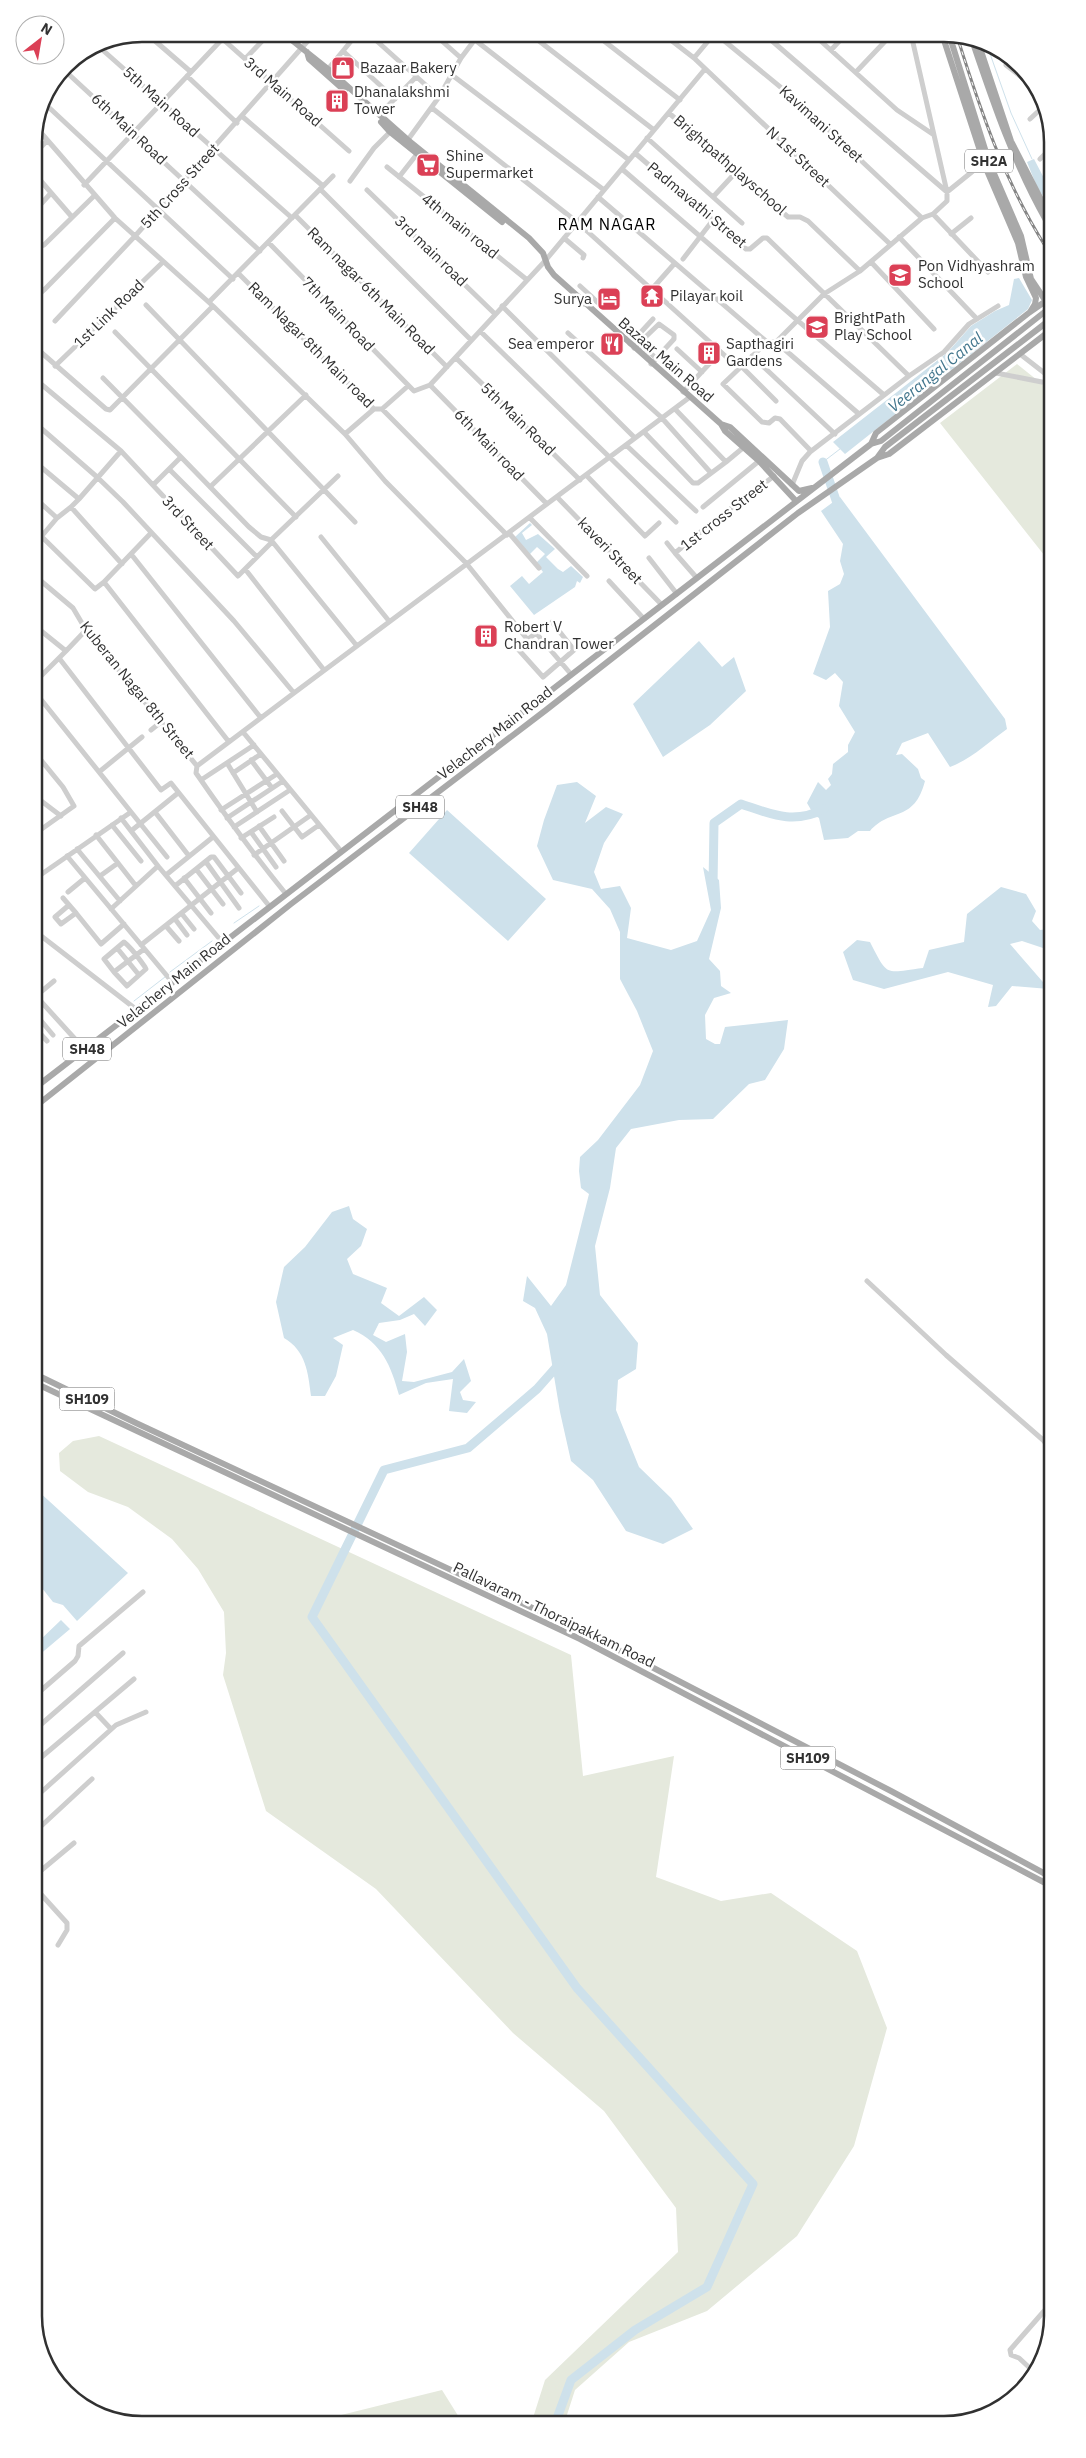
<svg xmlns="http://www.w3.org/2000/svg" width="1086" height="2458" font-family="'IBM Plex Sans',sans-serif">
<style>
.green{fill:#e5e9dd}
.water{fill:#cee1eb}
.lines{fill:none;stroke-linecap:round;stroke-linejoin:round}
.stream{stroke:#cee1eb;stroke-width:1}
.river{stroke:#cee1eb;stroke-width:9}
.minor{stroke:#cecece;stroke-width:5}
.major{stroke:#a9a9a9;stroke-width:6}
.rail-casing{stroke:#868686;stroke-width:3}
.rail{stroke:#fff;stroke-width:1;stroke-dasharray:4;stroke-linecap:butt}
.labels{text-anchor:middle;stroke-width:5;stroke-linejoin:round;paint-order:stroke}
.shield{fill:#fff;stroke:#6f6f6f;stroke-width:1}
.shield-label{font-size:14px;font-weight:bold;fill:#313131}
.poi-label{font-size:15px;fill:#313131;stroke:#fff;text-anchor:start}
.street-label{font-size:15px;fill:#313131;stroke:#fff}
.neighbourhood-label{font-size:16px;letter-spacing:1px;fill:#000;stroke:#fff}
.water-label{font-size:16px;font-style:italic;fill:#43778e;stroke:#fff}
.rim{fill:none;stroke:#313131;stroke-width:2.5}
</style>
<rect width="100%" height="100%" fill="#fff"/>
<path class="green" d="M1017,364L1047,388L1048,560L940,423Z
M99,1436L571,1655L583,1776L674,1756L656,1877L721,1901L771,1893L857,1951L887,2028L854,2146L797,2236L707,2311L629,2342L575,2390L565,2421H532L545,2380L678,2252L676,2208L604,2111L513,2033L376,1889L266,1811L223,1675L226,1653L224,1612L198,1569L172,1539L128,1507L88,1492L60,1471L59,1453L73,1441Z
M442,2390L462,2422L319,2423L329,2418Z"/>
<path class="water" d="M1034,159L1047,184V202L1037,187L1027,162Z
M1019,278L1032,300L1028,309L845,454L833,442L947,353L971,326L995,311L1009,305L1014,279Z
M840,497L1005,719L1007,729C989,742 971,759 950,767L928,733L902,743L896,755L902,754L918,769L921,778L925,781C914,823 891,807 870,831H858L848,838L824,840L819,818L814,815L807,803L818,782L826,790L831,785L828,779L832,774L833,764L848,752V745L855,732L839,706L843,682L835,673L826,680L813,674L830,627L828,591L840,584L844,574L840,561L843,544L821,511Z
M530,523L532,525L522,533L526,540L538,534L555,549L546,557L558,569L563,572L571,566L583,577L580,583L577,581L575,587L534,615L510,586L522,576L529,584L543,572L536,563L545,554L537,547L529,555L515,537Z
M699,641L722,667L734,657L746,691L710,725L663,757L633,704Z
M577,782L596,796L585,823L606,807L623,814L604,843L594,872L601,889L620,886L631,908L627,938L671,950L697,941L711,910L703,867L719,880L721,908L709,959L720,971L721,986L731,993L714,998L705,1015L706,1039L715,1044H720L725,1027L788,1020L784,1049L765,1080L749,1084L713,1119L679,1120L631,1129L616,1148L610,1188L595,1246L600,1295L638,1343L636,1369L618,1380L616,1410L639,1467L671,1498L693,1529L663,1544L626,1531L593,1480L571,1461L560,1412L547,1334L535,1308L523,1301L527,1276L551,1306L566,1285L589,1194L581,1188L579,1171L580,1157L598,1140L640,1085L653,1051L637,1011L620,979V932L610,909L592,889L553,880L537,846L544,820L557,785Z
M447,810L546,899L508,941L409,853Z
M1001,887L1026,894L1036,911L1032,921L1040,930L1049,929V950L1022,941L1010,944L1049,989L1012,986L996,1006L988,1007L993,985L948,972L884,989L853,980L843,952L857,940L870,942C888,977 884,973 923,968L929,950L964,942L967,914Z
M349,1206L353,1219L367,1229L361,1246L347,1259L353,1274L387,1288L381,1303L399,1316L424,1297L437,1310L425,1326L414,1314L400,1320L379,1323L373,1335L386,1342L405,1334L407,1352L402,1381L414,1382L452,1372L464,1359L471,1381L460,1392L463,1400L476,1402L467,1413L449,1411L453,1379L426,1383L399,1395C391,1366 382,1343 353,1330L333,1338L343,1345L336,1376L325,1396H311C308,1372 306,1351 284,1338L276,1302L284,1267L305,1247L332,1212Z
M37,1490L128,1573L77,1621L63,1605L53,1602L38,1583Z
M61,1620L70,1629L38,1656V1642Z"/>
<g class="lines">
<path class="stream" d="M988,48L1011,113L1032,159
M823,462L840,449
M234,923L259,906
M170,972L212,941
M134,1001L165,977"/>
<path class="river" d="M823,462L840,512
M713,885L714,823L741,804C771,814 793,825 824,809
M556,2421L571,2380L635,2330L707,2287L753,2184L577,1988L312,1617L384,1470L468,1448L537,1389L560,1363"/>
<path class="minor" d="M147,34L191,72
M217,34L349,151
M369,34L439,97
M434,34L461,58
M530,34L654,130
M595,34L680,100
M663,34L694,58L890,244
M716,34L801,104L922,218
M764,34L947,192L973,171L988,164
M911,34L934,135
M475,40L629,160
M97,45L292,218
M831,50L846,34
M343,51L395,99
M694,58L714,34
M245,59L265,38
M1006,65L1029,83
M63,69L260,251
M328,69L357,34
M856,72L892,34
M452,75L604,190
M187,76L237,123
M42,101L233,279
M432,108L577,222L732,362L741,366L776,401
M669,113L788,217H800L808,221L860,271
M379,115L416,77
M243,117L323,186
M1030,119L1045,105
M647,138L742,223
M407,141L439,97L461,58L479,34
M635,153L746,249H750L763,238H767L909,376
M34,154L47,141
M1040,159L1046,153
M387,167L526,279
M622,169L884,395
M34,173L72,217
M399,177L417,154
M350,181L374,148L390,132
M84,185L227,34
M320,189L471,340
M367,190L494,313
M598,197L767,342
M713,197L737,171
M34,201L41,204L51,193
M933,214L988,272
M295,215L447,367
M951,234L971,218
M899,237L977,319
M564,238L584,255L583,258
M268,242L411,388L414,391L430,385L545,261L705,69
M34,243L39,247L44,245L94,196
M683,259L713,220
M871,262L934,329
M238,273L374,409H382L408,386
M34,285L44,290L115,218
M580,286L591,296
M652,289L675,263
M34,299L44,290
M209,302L333,176
M584,304L591,296L597,302
M146,305L355,522
M213,306L345,434
M502,306L635,438
M55,321L136,235L314,34
M480,331L676,522
M115,332L296,517
M568,333L661,417L711,473
M776,342L859,414
M639,343L656,358
M630,344L653,319
M35,347L106,409L110,410L213,306L115,218L36,127
M634,348L659,324L674,335V339L651,364
M677,349L702,372
M1020,354L1047,375
M752,356L835,434
M456,358L580,480
M55,366L163,262
M996,373L1047,383
M103,378L181,457L153,485
M35,379L121,451L238,576L245,569L324,670
M430,385L547,504
M683,392L711,362
M374,409L345,434L385,481L466,563L527,639
M382,409L507,535
M35,423L97,477L123,502L234,621L294,693L690,397
M644,432L693,483H698L726,462L675,409
M626,445L696,511
M811,451L780,419L775,418L769,423L762,422L723,384L767,342H776L824,294L860,271L922,218L933,214L947,201V192L934,135L897,110L813,34
M181,457L249,527L261,537L271,540L357,646
M35,462L79,499L71,507
M726,462L744,447
M169,469L257,557
M586,475L645,536L659,523
M792,485L802,461L810,452L909,376L944,352L969,324L998,306
M210,487L306,395
M557,497L662,605
M35,498L57,518L71,507L122,564
M79,499L121,451
M703,507L759,461
M530,518L587,576
M509,533L539,568
M41,536L95,589L104,582L151,533
M321,537L389,621
M271,540L338,476
M667,543L675,553
M35,544L57,518
M131,554L261,718
M649,558L677,594
M245,569L272,542
M35,576L73,608L86,630L197,766
M696,577L675,553L709,525L774,476
M609,581L644,619
M104,582L229,742
M552,622L574,650L543,677L517,648L536,633L570,673
M35,626L66,651L35,682
M66,651L86,630
M59,658L161,790L171,783L270,907
M35,692L131,812L36,878
M151,730L161,722
M243,732L341,851
M36,754L63,787L74,806L36,833
M251,760L272,788
M227,763L257,812
M197,766L196,773C225,815 254,855 286,894
M197,766L294,693
M99,772L142,737
M233,773L261,754
M201,780L254,745
M36,797L61,816
M221,810L277,774
M282,811L302,837L319,825
M131,812L167,857
M155,812L189,856
M121,818L158,866L223,943
M227,818L283,781
M112,825L141,861
M259,826L284,861
M234,827L290,790
M131,831L178,793
M251,832L276,867
M96,835L136,886
M241,838L274,817
M77,849L120,901
M254,855L311,815
M67,856L173,983
M206,862L239,908
M196,869L223,904
M166,875L213,837
M100,876L118,863
M184,878L211,913
M175,886L211,857H214L241,893
M68,892L85,878
M63,898L76,913L61,924L55,917L69,905
M111,909L158,866
M36,910L39,914
M76,913L101,944L124,924
M182,914L194,929
M175,919L187,935
M166,926L179,941
M36,932L137,1010
M141,945L237,869
M117,948L139,975
M114,972L127,986L146,969L145,967C139,959 133,949 124,942L104,959L114,972C124,964 134,957 144,949
M36,996L86,1051
M36,996L54,981
M37,1016L53,1035
M36,1029L47,1041
M36,1046L38,1047
M867,1281L946,1355L1043,1440L1050,1449
M38,1693L75,1661L78,1656L79,1646L143,1592
M95,1712L111,1729
M38,1727L123,1653
M38,1760L134,1679
M38,1795L116,1725L146,1712
M38,1829L92,1779
M38,1873L74,1843
M38,1891L67,1923V1930L58,1945
M1033,2371L1019,2358L1011,2355L1010,2350L1052,2302"/>
<path class="major" d="M284,34L328,69L408,140L529,238L543,253L548,267L554,275L721,424L725,431L759,461L796,501
M942,34L985,166L1018,243L1026,277L1036,298L1035,304L1030,312
M949,34L989,162L1021,236L1031,279L1047,303
M973,43C994,105 1014,164 1047,222
M979,45L1011,141L1047,211
M307,52L309,59L345,91
M381,122L390,132L502,222
M721,424L730,427L799,491L812,488
M871,444L876,433L1030,312L1043,303L1047,304
M877,458L885,447L1047,322
M36,1087L871,444L881,441L1047,310
M36,1106L291,904L546,710L798,513L877,458L889,454L1047,333
M37,1375L136,1423L584,1632L891,1791L1051,1877
M37,1384L580,1639L1051,1886"/>
<g class="rail-casing">
<path id="rail" d="M957,36C981,112 1004,181 1047,249"/>
</g>
<use href="#rail" class="rail"/>
</g>
<defs>
<g id="shop-square" transform="scale(1.25)"><rect x="-9" y="-9" width="18" height="18" rx="4" fill="#db4056" stroke="#fff"/><path d="M-5-2.5h2.3a2.7 3.5 0 0 1 5.4 0H5L5.5 6h-11ZM-1.5-2.5h3a1.5 2.3 0 0 0-3 0Z" fill="#fff"/></g>
<g id="building-square" transform="scale(1.25)"><rect x="-9" y="-9" width="18" height="18" rx="4" fill="#db4056" stroke="#fff"/><path d="M-4-6H4V6H1V3H-1V6H-4ZM-2.5-4.3h1.7v1.8h-1.7ZM.8-4.3h1.7v1.8H.8ZM-2.5-1h1.7V.8h-1.7ZM.8-1h1.7V.8H.8Z" fill="#fff"/></g>
<g id="supermarket-square" transform="scale(1.25)"><rect x="-9" y="-9" width="18" height="18" rx="4" fill="#db4056" stroke="#fff"/><path d="M-6-5.5h2.5l.6 2H6L4.5 2H-2.5L-4.4-4H-6ZM-1.5 3.2a1.3 1.3 0 1 0 .1 0ZM3 3.2a1.3 1.3 0 1 0 .1 0Z" fill="#fff"/></g>
<g id="school-square" transform="scale(1.25)"><rect x="-9" y="-9" width="18" height="18" rx="4" fill="#db4056" stroke="#fff"/><path d="M0-5L7-2L0 1L-7-2ZM-4 1L0 2.5L4 1V4Q0 6-4 4Z" fill="#fff"/></g>
<g id="temple-square" transform="scale(1.25)"><rect x="-9" y="-9" width="18" height="18" rx="4" fill="#db4056" stroke="#fff"/><path d="M0-6L5-2H3V0L6.5 2.5H4V6H1.5V3h-3V6H-4V2.5H-6.5L-3 0V-2H-5Z" fill="#fff"/></g>
<g id="hotel-square" transform="scale(1.25)"><rect x="-9" y="-9" width="18" height="18" rx="4" fill="#db4056" stroke="#fff"/><path d="M-6-4.5h1.5V1H6V5H4.5V3h-9V5H-6ZM-4 0a1.8 1.8 0 1 1 3.6 0ZM.5 0V-2.5h3Q6-2.5 6 0Z" fill="#fff"/></g>
<g id="restaurant-square" transform="scale(1.25)"><rect x="-9" y="-9" width="18" height="18" rx="4" fill="#db4056" stroke="#fff"/><path d="M-5-6h1v4h1v-4h1v4h1v-4h1v5L-1.5 .5V6h-2V.5L-5-1ZM5-6V6H3V1.5H1.5Q1.5-4 5-6Z" fill="#fff"/></g>
</defs>
<g fill-rule="evenodd">
<use href="#shop-square" x="343" y="68"/>
<use href="#building-square" x="337" y="101"/>
<use href="#supermarket-square" x="428" y="165"/>
<use href="#school-square" x="900" y="275"/>
<use href="#temple-square" x="652" y="296"/>
<use href="#hotel-square" x="609" y="299"/>
<use href="#school-square" x="817" y="327"/>
<use href="#restaurant-square" x="612" y="344"/>
<use href="#building-square" x="709" y="353"/>
<use href="#building-square" x="486" y="636"/>
</g>
<g class="labels">
<g class="shield">
<rect x="965" y="149.5" width="48" height="23" rx="4"/>
<rect x="396" y="795.5" width="48" height="23" rx="4"/>
<rect x="63" y="1037.5" width="48" height="23" rx="4"/>
<rect x="59.5" y="1387.5" width="55" height="23" rx="4"/>
<rect x="780.5" y="1746.5" width="55" height="23" rx="4"/>
</g>
<g class="shield-label">
<text x="989" y="166">SH2A</text>
<text x="420" y="812">SH48</text>
<text x="87" y="1054">SH48</text>
<text x="87" y="1404">SH109</text>
<text x="808" y="1763">SH109</text>
</g>
<g class="poi-label">
<text x="360" y="73">Bazaar Bakery</text>
<text x="354" y="97">Dhanalakshmi<tspan x="354" dy="17">Tower</tspan></text>
<text x="446" y="161">Shine<tspan x="446" dy="17">Supermarket</tspan></text>
<text x="918" y="271">Pon Vidhyashram<tspan x="918" dy="17">School</tspan></text>
<text x="670" y="301">Pilayar koil</text>
<text x="592" y="304" text-anchor="end">Surya</text>
<text x="834" y="323">BrightPath<tspan x="834" dy="17">Play School</tspan></text>
<text x="594" y="349" text-anchor="end">Sea emperor</text>
<text x="726" y="349">Sapthagiri<tspan x="726" dy="17">Gardens</tspan></text>
<text x="504" y="632">Robert V<tspan x="504" dy="17">Chandran Tower</tspan></text>
</g>
<g class="street-label">
<text transform="translate(283 92) rotate(41)" y="5">3rd Main Road</text>
<text transform="translate(161 102) rotate(42)" y="5">5th Main Road</text>
<text transform="translate(821 124) rotate(42)" y="5">Kavimani Street</text>
<text transform="translate(129 129) rotate(43)" y="5">6th Main Road</text>
<text transform="translate(798 157) rotate(43)" y="5">N 1st Street</text>
<text transform="translate(730 165) rotate(41)" y="5">Brightpathplayschool</text>
<text transform="translate(180 186) rotate(-48)" y="5">5th Cross Street</text>
<text transform="translate(697 205) rotate(40)" y="5">Padmavathi Street</text>
<text transform="translate(460 226) rotate(39)" y="5">4th main road</text>
<text transform="translate(431 251) rotate(44)" y="5">3rd main road</text>
<text transform="translate(371 291) rotate(45)" y="5">Ram nagar 6th Main Road</text>
<text transform="translate(109 314) rotate(-44)" y="5">1st Link Road</text>
<text transform="translate(338 314) rotate(46)" y="5">7th Main Road</text>
<text transform="translate(311 345) rotate(45)" y="5">Ram Nagar 8th Main road</text>
<text transform="translate(666 360) rotate(41)" y="5">Bazaar Main Road</text>
<text transform="translate(518 419) rotate(44)" y="5">5th Main Road</text>
<text transform="translate(489 445) rotate(46)" y="5">6th Main road</text>
<text transform="translate(724 515) rotate(-38)" y="5">1st cross Street</text>
<text transform="translate(188 523) rotate(47)" y="5">3rd Street</text>
<text transform="translate(610 551) rotate(46)" y="5">kaveri Street</text>
<text transform="translate(137 690) rotate(51)" y="5">Kuberan Nagar 8th Street</text>
<text transform="translate(495 733) rotate(-38)" y="5">Velachery Main Road</text>
<text transform="translate(174 981) rotate(-39)" y="5">Velachery Main Road</text>
<text transform="translate(554 1615) rotate(26)" y="5">Pallavaram - Thoraipakkam Road</text>
</g>
<g class="neighbourhood-label">
<text x="607" y="230">RAM NAGAR</text>
</g>
<g class="water-label">
<text transform="translate(935 372) rotate(-39)" y="6">Veerangal Canal</text>
</g>
</g>
<path d="M0 0H1086V2458H0ZM142 42H944A100 100 0 0 1 1044 142V2316A100 100 0 0 1 944 2416H142A100 100 0 0 1 42 2316V142A100 100 0 0 1 142 42Z" fill="#fff" fill-rule="evenodd"/>
<path class="rim" d="M142 42H944A100 100 0 0 1 1044 142V2316A100 100 0 0 1 944 2416H142A100 100 0 0 1 42 2316V142A100 100 0 0 1 142 42Z"/>
<g transform="translate(40 40) rotate(31)"><circle r="24" fill="#ffffff" stroke="#adadad"/>
<path d="M0-4L9 19L0 12L-9 19Z" fill="#db4056"/>
<text y="-8" font-size="14" font-weight="bold" text-anchor="middle" fill="#313131">N</text>
</g>
</svg>
